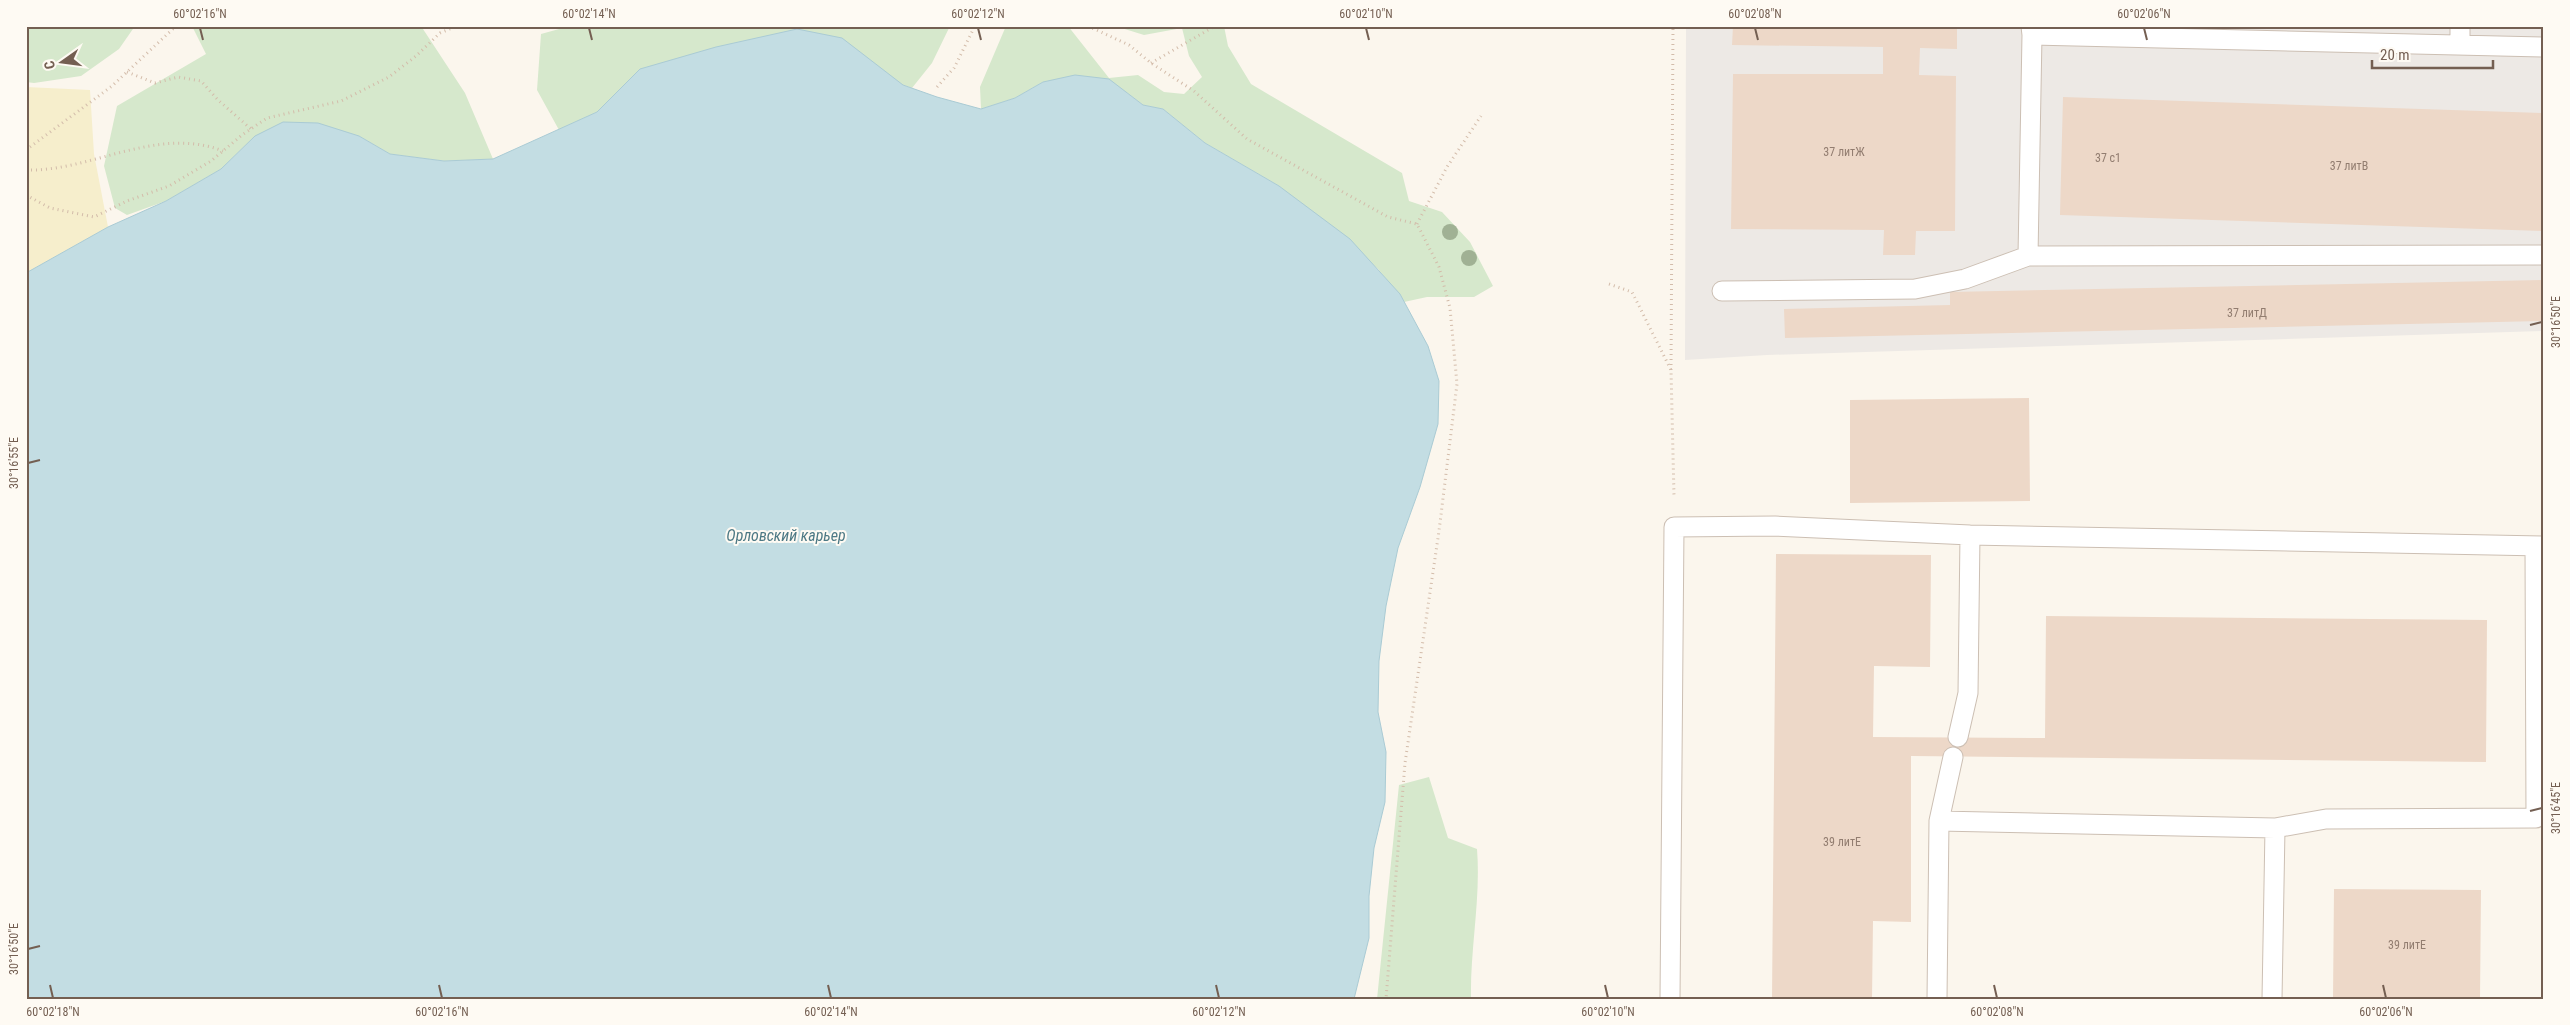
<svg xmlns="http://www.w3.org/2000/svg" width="2570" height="1025" font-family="'Roboto Condensed',sans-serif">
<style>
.industrial{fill:#ede9e5}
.green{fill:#d6e8cc}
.sand{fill:#f6eecc}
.water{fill:#c3dde3;stroke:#aacbd4}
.building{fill:#edd8c8}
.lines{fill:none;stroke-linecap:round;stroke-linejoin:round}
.service-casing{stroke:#ccbfb3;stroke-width:21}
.path{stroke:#d3bcaa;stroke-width:3;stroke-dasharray:1 4;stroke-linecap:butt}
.service{stroke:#fff;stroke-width:19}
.tree{fill:#a0b194}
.ticks{fill:none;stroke:#745f52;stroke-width:2}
.labels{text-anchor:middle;stroke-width:4;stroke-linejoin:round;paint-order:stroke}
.number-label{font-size:12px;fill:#927d70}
.water-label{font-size:16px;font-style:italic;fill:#4d7985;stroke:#fefaf3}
.neatline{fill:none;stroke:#745f52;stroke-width:2}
.ticks-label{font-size:12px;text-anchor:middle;fill:#745f52}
</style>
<rect width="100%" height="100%" fill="#fbf6ed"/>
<path class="industrial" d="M1686,26H2544V331L1767,355L1685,360Z"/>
<path class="green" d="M26,26H135L119,49L81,76L34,83L26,82Z
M192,26H421L465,93L493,159L444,161L390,154L359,136H255L221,169L166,201L127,215L115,208L104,166L117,106L206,54Z
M570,26H950L932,63L912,88L903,85L640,69L597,112L559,130L537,90L541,34Z
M1006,26H1068L1109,78L1138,75L1164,92L1184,94L1202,77L1189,56L1182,28L1144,35L1115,26H1224L1228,46L1251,84L1402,173L1409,201L1442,212L1470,242L1493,286L1474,297H1427L1404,302L1378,269L1279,186L1205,143L1163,109L1143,105L1127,93L1043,82L1015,98L981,109L980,87Z
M1429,777L1448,838L1477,849C1481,899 1470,949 1471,999H1377L1399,785Z"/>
<path class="sand" d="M26,87L90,90L94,154L108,227L26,273Z"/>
<path class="water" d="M797,29L842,38L903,85L937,97L981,109L1015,98L1043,82L1075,75L1109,79L1143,105L1163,109L1205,143L1279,186L1350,239L1400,294L1428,346L1439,381L1438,424L1420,487L1398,548L1386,606L1379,661L1378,712L1386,752L1385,802L1374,848L1369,896V938L1354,999H26V273L108,227L166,201L221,169L255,136L283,122L318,123L359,136L390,154L444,161L493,159L597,112L640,69L716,47Z"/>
<path class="building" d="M1733,26H1957V49L1920,48L1919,75L1956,76L1955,231H1916L1915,255H1883L1884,230L1731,229L1733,74H1883V47L1732,45Z
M2063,97L2544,113V231L2060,215Z
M2544,280V321L1785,338L1784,309L1950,305V292Z
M2029,398L2030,501L1850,503V400Z
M1776,554L1931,555L1930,667L1874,666L1873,737L2045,738L2046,616L2487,620L2486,762L1911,756V922L1873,921L1872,999H1772Z
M2334,889L2481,890L2480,999H2333Z"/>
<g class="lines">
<g class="service-casing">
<path id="service" d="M2031,26L2032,35L2544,47
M2460,45V26
M2028,256L2544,255
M1722,291L1915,289L1965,279L2028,256L2032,35
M1958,737L1968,693L1970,535
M1953,757L1939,821L2275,828L2326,819L2536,818L2535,546
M1670,999L1674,527L1775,526L1970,535L2544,546
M1937,999L1939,821
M2272,999L2275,828"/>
</g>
<path class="path" d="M1088,26L1129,45L1151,63L1194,91L1247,139L1388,217L1417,224L1439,267L1450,308L1457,384L1439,531L1405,763L1386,999
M1151,63L1215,26
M127,72L155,83L178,77L201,81L218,100L251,129
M937,87L954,68L975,26
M26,150L112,86L176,26
M26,170C91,172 157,125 223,151
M26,195L50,208L94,217L127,201L169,186L211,161L242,135L267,118L341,101L389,77L416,56L440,33L457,26
M1417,224L1447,167L1481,116
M1609,284L1632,292L1671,370L1674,496
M1671,370L1673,26"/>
<use href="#service" class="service"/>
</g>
<g class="tree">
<circle cx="1450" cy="232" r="8"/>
<circle cx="1469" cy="258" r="8"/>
</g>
<path class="ticks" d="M200,28L203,40M589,28L592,40M978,28L981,40M1366,28L1369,40M1755,28L1758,40M2144,28L2147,40M2530,325L2542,322M28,463L40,460M2530,811L2542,808M28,949L40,946M50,985L53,998M439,985L442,998M828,985L831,998M1216,985L1219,998M1605,985L1608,998M1994,985L1997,998M2383,985L2386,998"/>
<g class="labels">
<g class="number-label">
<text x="1844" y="156">37 литЖ</text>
<text x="2108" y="162">37 с1</text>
<text x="2349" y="170">37 литВ</text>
<text x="2247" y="317">37 литД</text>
<text x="1842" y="846">39 литЕ</text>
<text x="2407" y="949">39 литЕ</text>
</g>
<g class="water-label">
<text x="786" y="541">Орловский карьер</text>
</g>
</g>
<rect width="2570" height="1025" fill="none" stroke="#fefaf3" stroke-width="55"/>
<g transform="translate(62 62) rotate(256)" stroke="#fefaf3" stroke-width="4" paint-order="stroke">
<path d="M0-4L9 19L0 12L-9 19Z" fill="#745f52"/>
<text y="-8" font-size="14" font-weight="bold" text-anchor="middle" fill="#745f52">С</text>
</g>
<path d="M2372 60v8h121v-8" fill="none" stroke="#745f52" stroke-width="2.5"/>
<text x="2380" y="60" font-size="15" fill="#745f52" stroke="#fefaf3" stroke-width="4" paint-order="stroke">20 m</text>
<rect x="28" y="28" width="2514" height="970" class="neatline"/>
<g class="ticks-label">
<text x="200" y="18">60°02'16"N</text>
<text x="589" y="18">60°02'14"N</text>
<text x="978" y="18">60°02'12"N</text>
<text x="1366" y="18">60°02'10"N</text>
<text x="1755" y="18">60°02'08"N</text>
<text x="2144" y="18">60°02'06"N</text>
<text transform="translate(2556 322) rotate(-90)" y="4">30°16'50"E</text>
<text transform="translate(14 463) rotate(-90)" y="4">30°16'55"E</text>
<text transform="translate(2556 808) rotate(-90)" y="4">30°16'45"E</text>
<text transform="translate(14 949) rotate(-90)" y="4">30°16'50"E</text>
<text x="53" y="1016">60°02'18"N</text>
<text x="442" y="1016">60°02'16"N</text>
<text x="831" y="1016">60°02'14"N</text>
<text x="1219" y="1016">60°02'12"N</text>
<text x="1608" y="1016">60°02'10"N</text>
<text x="1997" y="1016">60°02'08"N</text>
<text x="2386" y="1016">60°02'06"N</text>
</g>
</svg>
